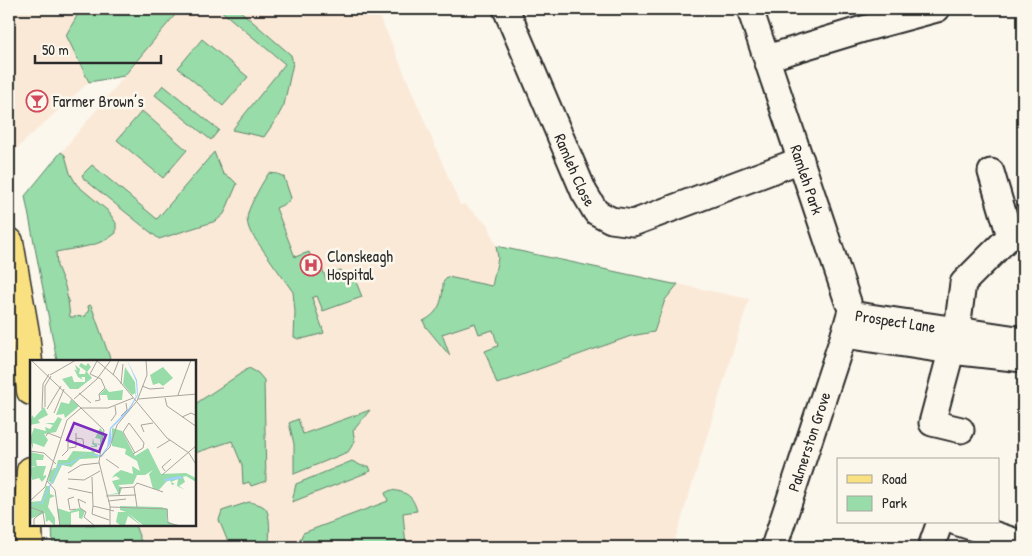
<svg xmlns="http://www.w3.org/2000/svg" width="1032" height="556" font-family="'Patrick Hand',sans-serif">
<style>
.built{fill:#fbe9d8}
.green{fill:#97dca9;stroke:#61846a}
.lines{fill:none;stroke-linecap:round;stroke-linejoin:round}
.minor-casing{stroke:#2b2b2b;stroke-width:29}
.major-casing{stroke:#2b2b2b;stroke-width:31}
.minor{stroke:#fbf7ec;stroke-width:25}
.major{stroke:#f9e181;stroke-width:28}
.labels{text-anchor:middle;stroke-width:5;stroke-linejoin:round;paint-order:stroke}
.poi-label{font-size:16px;fill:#2b2b2b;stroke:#fbf7ec;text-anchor:start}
.street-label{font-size:16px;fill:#2b2b2b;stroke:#fbf7ec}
.inset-river{fill:none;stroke:#a0d0fc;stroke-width:2.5}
.inset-road{fill:none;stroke:#a8a59f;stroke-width:1}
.view{fill:#7b2cbf;fill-opacity:0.15;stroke:#7b2cbf;stroke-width:2.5}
.inset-edge{fill:none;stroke:#2b2b2b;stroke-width:2.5}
</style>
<rect width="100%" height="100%" fill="#fbf7ec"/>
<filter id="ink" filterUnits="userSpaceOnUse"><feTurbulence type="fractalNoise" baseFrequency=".02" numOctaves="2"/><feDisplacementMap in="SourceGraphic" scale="10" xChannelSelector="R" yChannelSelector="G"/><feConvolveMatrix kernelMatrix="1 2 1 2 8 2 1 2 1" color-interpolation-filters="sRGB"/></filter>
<g filter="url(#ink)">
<path class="built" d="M9,9H81L66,35L89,82L15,150L9,117Z
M180,9H375L389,37L460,205L464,204L482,220L488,224L496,246L749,299L673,547H53L52,525H195V361H57L25,196Z"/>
<path class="green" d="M81,9H180L124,76L89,82L66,35Z
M219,9H238L291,55L293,63L284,105L277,118L264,137L232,130L285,64Z
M202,39L248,77L223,106L178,68Z
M163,85L219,130L211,140L155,95Z
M142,111L187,150L163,178L117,140Z
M61,152L65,155L70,173L77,185L108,211L116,223V233C101,247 74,248 56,252L57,266L65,286L68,300L70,317L86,316V313L89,312L88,306L91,305L111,361H57L25,196Z
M214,152L223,174L231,178L237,184L224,214L216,221L159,239L84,179L82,175L92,165L157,219Z
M269,173L278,174L284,177L291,198L287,203L276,208L295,257L309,252L312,261L319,259L327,282L334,272L341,270L344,277L353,274L362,297L323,311L317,296L312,298L324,333L306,338L298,339L294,337L295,312L293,292L251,233C248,227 246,220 248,213C250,205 264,179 269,173Z
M496,246L673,284H678L665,300L654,332L631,336L497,384L485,351L498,346L493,330L479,334L475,323L442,334L450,356L426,327L423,321C440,313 443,299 443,282L448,277L492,286L498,258Z
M249,368L258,373L264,380L266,481L251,486L249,482L243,484L242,465L232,441L195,453V408L198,402Z
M370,410L353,431L355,441L348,452L294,474V444L289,423L298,419L303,434Z
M352,461L362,466H369L371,471L292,502L296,484Z
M391,490C407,492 413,496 417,511L403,513L406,547H300V540L303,533L388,501L385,493Z
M249,502C254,503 260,504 264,507C272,513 269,537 269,547H230L219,520L222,511Z
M52,525H135L143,547H53Z"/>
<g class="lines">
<g class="minor-casing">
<g id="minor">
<path id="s1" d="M506,9L584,192L596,212L611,220L633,223L801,160"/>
<path id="s2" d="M750,9L848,302"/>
<path d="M767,58L863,29L937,9"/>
<path d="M844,335L951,351L1023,359"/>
<path d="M961,430L932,423L957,330L963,283L1010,236L991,172"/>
<path d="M956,522L1023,544"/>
<path id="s3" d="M774,547L844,335L850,314L1023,340"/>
<path d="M931,547L940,522"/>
</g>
</g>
<g class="major-casing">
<path id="major" d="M9,242L25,333L31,391
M29,547L28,530L31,471"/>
</g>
<use href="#minor" class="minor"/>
<use href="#major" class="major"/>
</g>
</g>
<defs>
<g id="bar-ring" transform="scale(1.125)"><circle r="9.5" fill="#fbf7ec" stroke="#d1495b" stroke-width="1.5"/><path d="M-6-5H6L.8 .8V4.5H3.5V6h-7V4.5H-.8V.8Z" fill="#d1495b"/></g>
<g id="hospital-ring" transform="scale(1.125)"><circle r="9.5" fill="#fbf7ec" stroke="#d1495b" stroke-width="1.5"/><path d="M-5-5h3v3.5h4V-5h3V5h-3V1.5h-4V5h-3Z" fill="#d1495b"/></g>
</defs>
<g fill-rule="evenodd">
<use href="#bar-ring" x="37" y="101"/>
<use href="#hospital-ring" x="311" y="265"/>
</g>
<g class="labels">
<g class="poi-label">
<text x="53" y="107">Farmer Brown’s</text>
<text x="327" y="262">Clonskeagh<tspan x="327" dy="18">Hospital</tspan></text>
</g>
<g class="street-label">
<text dy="6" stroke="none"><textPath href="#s1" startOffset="175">Ramleh Close</textPath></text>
<text dy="6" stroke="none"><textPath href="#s2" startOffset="180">Ramleh Park</textPath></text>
<text dy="6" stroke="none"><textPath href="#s3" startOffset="291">Prospect Lane</textPath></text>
<text dy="6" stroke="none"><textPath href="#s3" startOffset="111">Palmerston Grove</textPath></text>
</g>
</g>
<g transform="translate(30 360)">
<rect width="166" height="166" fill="#fbf7ec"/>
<path d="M51,3L56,6L58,3L61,7L57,12L62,18L48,29H40L32,19L42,16L44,22H55V17H51L53,20L48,17L44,9L47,11L45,5L50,9L49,14H55L56,11L49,6ZM95,7L105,22L106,38L105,33L102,35L93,24ZM133,7L143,18L133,26L129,23L123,25L120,15ZM76,28L79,32L93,30L92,40H78L77,35H69ZM41,39L49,46L35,58L34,54L26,55L31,42L39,44ZM14,47L18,55L8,60L10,63L0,65L2,55L4,58ZM28,57L32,59L26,72L14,74L18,80L14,87L3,83V89L0,79L4,68L16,71L15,67L20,69L23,65L15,63H24ZM70,68L74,73L71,86L67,84V87H61L63,90L67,89L64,93L69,95L68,98L50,99L41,107L32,105L23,124L18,121L20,110L25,109L21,108H26L28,100H37L43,91L61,92L63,90L61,87V86H65L62,84L63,78L64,83L70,84V79L65,78ZM82,68L92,71L105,96L118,88L131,114L156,113L166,118V122L156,116L153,117L155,122L149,126L155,130L147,126L148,119L141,122L145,124L142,125L140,120L136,122L129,130L123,129L119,114L123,110L115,115H107L103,124L88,125L92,128L90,134L76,135L88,133L82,121L90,119L86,116L82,118L85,114L91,110L103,114L102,106L110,111L107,101L95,94L96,89L82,86ZM0,92L14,95L13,100H6L7,106H16L13,116L16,115V117L12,122L9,118L2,120L0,108L6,106L0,107ZM16,126H20V134L25,136L20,138L18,147L25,158V166L19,160L16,162L15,153L0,159V142L11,141ZM90,146L131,147L138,149L137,161L149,166H114L98,153L112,166L98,156L95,165H90L86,162L88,152H96L90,150ZM27,148L39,152L49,148L55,151L52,159L49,158V151L41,153V166H30Z" fill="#97dca9"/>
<path d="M97,0L107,20L108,35L99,51L81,69L82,80L79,86L72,97L55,94L41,104L30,105L13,143L0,146L12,142L29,104L40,103L54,94L71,95L77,87L80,68L99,48L107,35L106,21Z" fill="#a0d0fc"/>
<path class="inset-river" d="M135,120L152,117"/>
<path class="inset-road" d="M1,0L74,70L69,102L80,146V166M66,0L86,17L137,78L159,93L167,106M20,15L46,0M83,15L89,0M91,24L93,4M112,26L120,29L134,28M49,33L61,43M148,35L161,0M135,38L137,46L167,67M44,39L67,19L81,0M108,39L167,34M65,41L70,40L69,34L75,28L71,19L60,14L67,1M107,41L117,15L116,0M15,47V26L21,16M51,48H78L103,38M12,49L13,24L19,14M17,49L31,26M24,53L34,29M91,56L97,50L96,43M152,57L161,53L167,56M81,61L86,54L85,46M99,63L114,83L113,88L103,94M99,63L93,72L105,93M114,72L111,65L123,63M16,76L18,73L31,78M46,78L53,79L54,89M39,88L46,87V73M127,88L140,80M0,91L14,93L26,104M32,96L38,90V82H46M69,98L80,87L87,65L106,42M76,99L89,108M135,111L132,107L141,99M38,113L51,105L69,103M132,115L167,85M62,117L63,146L84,151M38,119L54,120L70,111M17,121L25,130L30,166M104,127L107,147M38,128L62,133M89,135L90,128L104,127L107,123L133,132M76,136L106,135M44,137L38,139L40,150L46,149M0,141L15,127L37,60L51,48M78,141L96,139M56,143L48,139L50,148L56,152L54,157L65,166M63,146L62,154L79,160M0,147L13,152L15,166M80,147L137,149L138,163L151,166M4,166V159L13,151"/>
<path class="view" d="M44,63L76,75L69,92L37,80Z"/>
<rect width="166" height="166" class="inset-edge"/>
</g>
<rect width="1032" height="556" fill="none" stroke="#fbf7ec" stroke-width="30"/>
<rect x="15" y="15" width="1002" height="526" fill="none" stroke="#2b2b2b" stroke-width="2" filter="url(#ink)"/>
<rect x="837" y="458" width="162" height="65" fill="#fbf7ec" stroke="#a8a59f"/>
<rect x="847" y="475" width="25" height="8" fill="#f9e181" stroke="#a8a59f"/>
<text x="882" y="484" font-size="15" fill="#2b2b2b">Road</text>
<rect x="847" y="496" width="25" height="15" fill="#97dca9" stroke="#a8a59f"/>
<text x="882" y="508" font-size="15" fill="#2b2b2b">Park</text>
<path d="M35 55v8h126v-8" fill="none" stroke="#2b2b2b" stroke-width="2.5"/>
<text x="42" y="55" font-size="15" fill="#2b2b2b" stroke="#fbf7ec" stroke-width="4" paint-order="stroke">50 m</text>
</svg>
